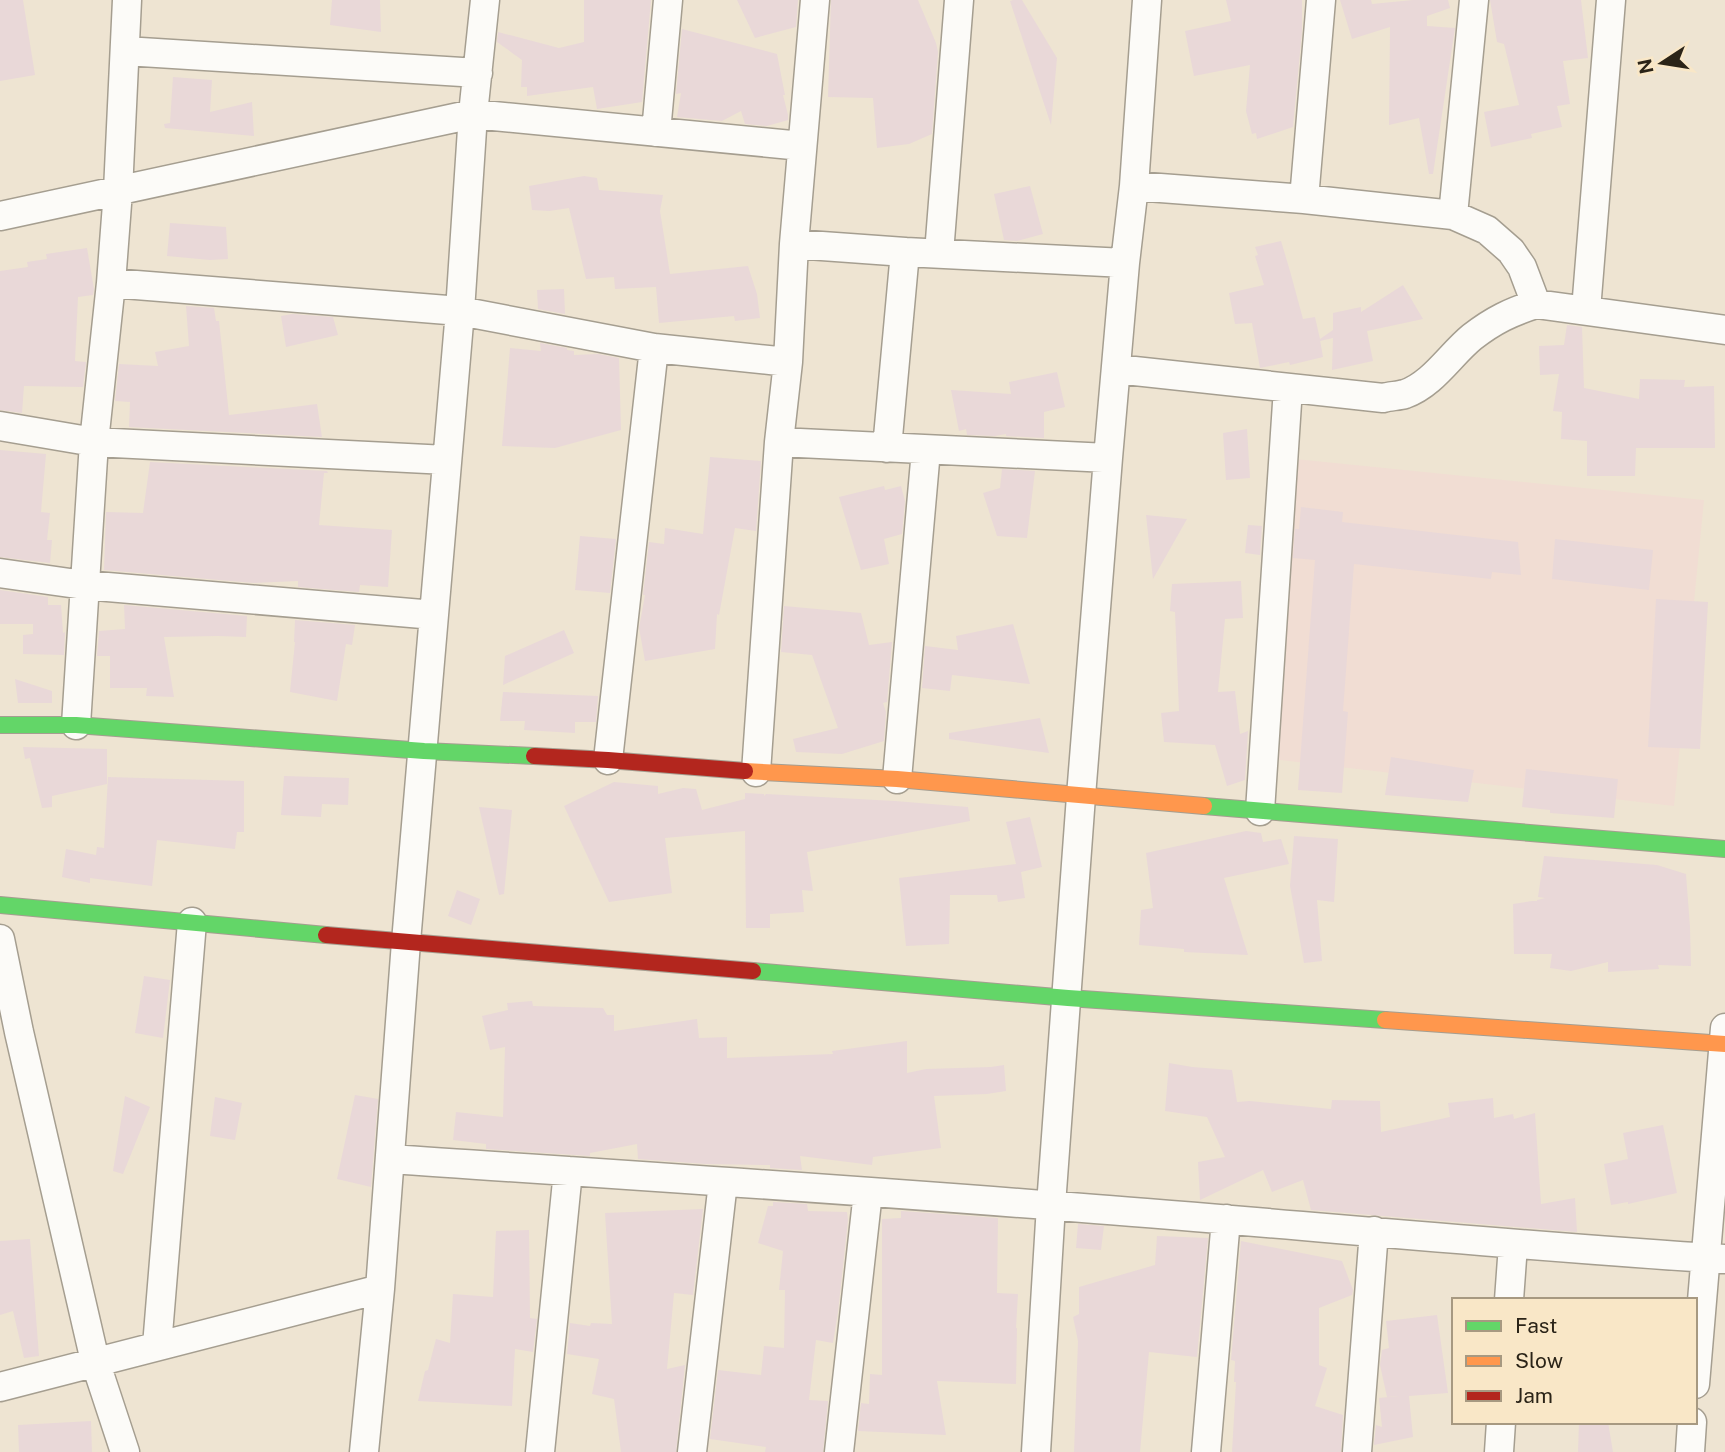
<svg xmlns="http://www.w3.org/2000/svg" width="1725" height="1452" font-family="'Public Sans',sans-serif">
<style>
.education{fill:#f1ddd3}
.building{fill:#e9d8d8}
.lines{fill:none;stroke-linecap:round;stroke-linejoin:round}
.street-casing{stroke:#a59e90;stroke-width:31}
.fast-casing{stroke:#a59e90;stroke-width:18}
.slow-casing{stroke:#a59e90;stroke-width:18}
.jam-casing{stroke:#a59e90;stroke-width:18}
.street{stroke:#fcfbf8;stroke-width:28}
.fast{stroke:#63d668;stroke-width:16}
.slow{stroke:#ff974d;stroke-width:16}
.jam{stroke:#b3261e;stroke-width:16}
</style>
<rect width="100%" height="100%" fill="#eee4d2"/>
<path class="education" d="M1285,458L1704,500L1674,806L1272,759Z"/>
<path class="building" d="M0,0H23L35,75L0,81Z
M332,0H380L381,32L330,25Z
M584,0H651L642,102L597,109L593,87L527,96V87H521L522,60L497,42L498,32L559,48L584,42Z
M737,0H798L796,27L755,38Z
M831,0H918L936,43L938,52L932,134L909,144L877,148L873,98L828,97Z
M1013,0H1022L1057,58L1051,125L1010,1Z
M1226,0H1302V31L1293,127L1257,139L1256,133L1252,134L1246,111L1250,65L1194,76L1185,31L1231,21Z
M1340,0H1371L1372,4L1413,0H1448L1450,8L1427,16V26L1455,28L1433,174H1429L1419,118L1389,125L1390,27L1352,39Z
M1490,0H1581L1588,58L1563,61L1570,104L1557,106L1562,127L1531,134L1532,138L1491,147L1484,112L1519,105L1504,44L1497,42Z
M682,29L777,54L785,95H783L788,115V120L767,126L745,124L741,111L722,121L677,117L681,93L676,94Z
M173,77L212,80L210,112L252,102L254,136L165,128L164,124L170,123Z
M584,176L597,178L599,190L663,195L660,211L670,274L748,266L757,294L760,318L735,321L734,316L659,323L656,287L615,289L614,277L586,279L569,208L549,211L532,210L529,186Z
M1030,186L1043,234L1017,241L1004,240L994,194Z
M170,223L226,227L228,259L210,260L167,256Z
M1281,241L1290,271L1303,319L1315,317L1320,339L1333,330V313L1361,307V312L1403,285L1423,319L1367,331L1373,361L1332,370L1333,338L1320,341V340L1323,357L1290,365L1289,362L1260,368L1252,323L1235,324L1229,293L1264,285L1255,256L1258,255L1255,247Z
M87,248L94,289L93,295L78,297L75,361L86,362L83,387L24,386L22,413L0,410V271L28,267L27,262L47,259L46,254Z
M564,289L565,314L538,309L537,290Z
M186,306L214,308L216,321H219L229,415L317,404L322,437L129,427L130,402L115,401L119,364L158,366L155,352L189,346Z
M292,314L333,317L338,335L286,347L281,316Z
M1567,325L1582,327L1584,388L1639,399L1640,379L1685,380L1684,387L1714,386L1715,448H1636L1635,476H1587V441L1561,439L1562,412L1553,411L1559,374L1540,375L1539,346L1564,345Z
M540,343L567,348V350L574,351V355L598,354L619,358L621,430L555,448L502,446L510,348L541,351Z
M1057,372L1065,407L1044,412V438L1006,436V434L995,436L967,435L966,429L959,431L951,390L1011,394L1009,382Z
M1247,429L1250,478L1226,480L1223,433Z
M0,450L46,454L41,512L50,513L47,540H52L50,563L0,557Z
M710,457L761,461L756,531L735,528L719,615L717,614L715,649L645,661L639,628L645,595H643L649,542L664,544L665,528L703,534Z
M150,462L327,471L328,473H324L319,525L392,530L388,587L360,585L359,592L298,587V581L254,583L104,570L106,512L143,513Z
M1002,469L1035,471L1027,538L997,536L983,493L1000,488Z
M884,486L885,490L901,486L905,501L902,534L884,539L889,564L861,570L839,497Z
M1301,507L1343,512L1342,522L1518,542L1521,575L1492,572L1491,579L1354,564L1343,711L1348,712L1342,793L1298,790L1315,560L1293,558L1295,529H1299Z
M1146,515L1187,519L1153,579Z
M1248,525L1262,526L1260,555L1245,553Z
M580,536L616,539L610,593L575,590Z
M1555,539L1653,550L1649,590L1552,579Z
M1241,581L1243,618L1225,619L1218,692L1235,691L1240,734L1248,731L1245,780L1227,786L1215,745L1164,742L1161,713L1179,711L1175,612L1170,611L1172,584Z
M0,590L48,597V605H61L63,633L65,632L64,655L23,654V635L33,634V624H0Z
M1656,599L1708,602L1700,749L1648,747Z
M124,605L247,616L246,637L218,636L164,637L174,697L146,696L147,688H110V656H97L99,631L125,629Z
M784,606L861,613L869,645L892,642L887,702L883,703L886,712L884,741L842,754L796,752L793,739L838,728L812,655L781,652Z
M295,620L355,625L352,645L346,644L337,701L290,692L295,642H294Z
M1013,624L1030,684L952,675L950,691L922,688L925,646L958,650L956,636Z
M564,630L574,653L503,685L505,656Z
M15,679L52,691V703H18Z
M503,692L598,696L596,722H575V733L524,730L525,721H500Z
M1040,718L1049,753L949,739V733Z
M23,747L107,749V784L52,796V807L42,808L30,758L25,759Z
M1391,757L1474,770L1468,802L1385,795Z
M1526,769L1618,779L1614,818L1550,813V810L1522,807Z
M284,776L349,778L348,805L322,804L321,817L281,815Z
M108,777L244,781V832H237L235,849L157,840L152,886L90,878V883L62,877L66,849L96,855L97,847L104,848Z
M614,782L658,786V794L683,788L696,789L702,810L745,799V793L764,794V796L766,794L895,801L968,807L970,821L807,852L813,891L802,890L804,912L770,914V928H746L745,831L665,838L672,893L609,902L564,806Z
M479,807L512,810L504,894L499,895Z
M1030,817L1042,867L1021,872L1025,898L998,902L997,895H950L949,944L906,946L899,878L1016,864L1006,822Z
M1246,831L1261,833L1263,842L1281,839L1289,864L1224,878L1248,955L1184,952V949L1139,945L1141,910L1153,908L1146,853Z
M1294,836L1338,839L1334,902L1317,900L1322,961L1304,963L1290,886Z
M1544,856L1657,865L1686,874L1690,927L1691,966L1658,965L1659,969L1608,972V962L1571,971L1550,968L1552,954H1514L1513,904L1532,901H1537V900L1545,898L1538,897Z
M457,890L480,899L471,925L448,916Z
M144,976L170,980L163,1038L135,1033Z
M532,1001L533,1006L603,1008L607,1015H614V1031L697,1019L699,1038L727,1037V1058L833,1054L832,1051L907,1041V1073L926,1069L991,1067L1004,1065L1006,1091L987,1094L934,1096L941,1148L873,1157L872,1165L800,1156L802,1170L770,1168V1165L706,1164L638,1159L637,1144L590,1153V1156L486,1149V1144L453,1140L456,1112L503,1117L505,1047L490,1050L482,1016L508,1010L507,1003Z
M1169,1063L1192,1067L1232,1070L1237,1102L1250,1101L1331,1109L1332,1100L1380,1101L1381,1132L1450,1117L1448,1103L1493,1098L1494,1118L1513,1114L1514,1119L1535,1113L1541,1204L1575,1198L1577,1232L1311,1210L1303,1180L1272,1192L1263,1170L1200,1200L1198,1162L1225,1157L1207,1117L1165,1111Z
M355,1095L378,1099L371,1187L337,1179Z
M125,1096L150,1107L123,1174L113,1171Z
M215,1097L242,1103L235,1140L210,1136Z
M1663,1125L1677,1193L1628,1204V1202L1611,1205L1604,1164L1628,1159L1623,1133Z
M773,1202L807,1204L808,1211L847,1212L848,1220L838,1312L833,1343L816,1340L809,1400L828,1401L823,1452H765L766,1447L710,1439L718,1370L761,1375L764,1346L784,1348L785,1290H779L783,1251L758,1243L768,1206H773Z
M703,1209L693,1295L674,1293L667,1369L685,1365L676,1452H621L614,1399L592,1394L599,1359L567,1354L570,1323L590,1326L591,1323L612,1324L605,1213Z
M901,1211L998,1218L997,1293L1018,1294L1016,1328H1017L1016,1384L937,1381L946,1435L858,1431L861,1403L869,1404L870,1374L882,1375V1219L901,1218Z
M1078,1224L1104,1226L1101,1250L1076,1248Z
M529,1230L530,1318L537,1319L533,1352L515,1349L512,1406L418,1401L425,1371L428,1370L436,1339L450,1343L453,1294L493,1297L496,1231Z
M1157,1236L1208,1238L1197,1357L1149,1352L1140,1452H1074L1078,1341L1073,1317L1079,1314V1287L1155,1265Z
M30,1239L39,1356L24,1358L13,1311L0,1315V1241Z
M1241,1241L1342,1261L1353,1290L1352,1295L1319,1308V1365L1327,1368L1315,1406L1343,1415L1341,1452H1232L1236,1382H1234L1235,1361L1231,1360Z
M1437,1315L1448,1393L1409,1396L1413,1437L1374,1445L1376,1425L1382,1427L1379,1398L1399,1396L1387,1397L1380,1365L1382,1350L1389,1348L1386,1321Z
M91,1421L92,1452H19L18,1425Z
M1579,1422H1608L1613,1452H1578Z"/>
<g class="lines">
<g class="street-casing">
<path id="street" d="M125,51L478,73
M656,132L668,0
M1134,186L1304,199L1453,215L1487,230L1511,251L1522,267L1536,304
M1304,199L1321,0
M1453,215L1474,0
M0,216L473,114L802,146
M794,244L905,252L1125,263
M939,253L959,0
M111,283L460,311L654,348L788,362
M1586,310L1611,0
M1116,369L1383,398C1390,396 1398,396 1405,394C1433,384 1450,355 1472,337C1494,320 1511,312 1536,304L1725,330
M0,426L94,442L447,460
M779,442L1108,458
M887,448L905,252
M0,573L84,585L434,615
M76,725L94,442L111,283L118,191L127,0
M608,760L654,348
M756,772L779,442L788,362L794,244L815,0
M897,779L926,450
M1260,811L1288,388
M0,939L19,1032L95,1361L125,1452
M390,1159C625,1175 860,1190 1095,1209C1305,1225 1515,1246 1725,1259
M1509,1300L1513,1245
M157,1346L192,922
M1695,1384L1725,1028
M0,1387L380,1289
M364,1452L380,1289L406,942L460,311L473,114L485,0
M540,1452L568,1171
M692,1452L723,1182
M839,1452L868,1192
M1036,1452L1051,1205L1081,796L1108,458L1125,263L1134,186L1147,0
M1206,1452L1226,1219
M1357,1452L1374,1231
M1499,1452L1501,1422
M1690,1452L1692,1422"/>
</g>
<g class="fast-casing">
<path id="fast" d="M0,725H76L424,751L534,756
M1204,806L1725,849
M0,905L326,935
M753,971L1068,998L1385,1020"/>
</g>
<g class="slow-casing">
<path id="slow" d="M745,771L897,779L1204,806
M1385,1020L1725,1044"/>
</g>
<g class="jam-casing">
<path id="jam" d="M534,756L608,760L745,771
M326,935L753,971"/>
</g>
<use href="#street" class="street"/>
<use href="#fast" class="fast"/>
<use href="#slow" class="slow"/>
<use href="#jam" class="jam"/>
</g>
<rect x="1452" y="1298" width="245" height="126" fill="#f9e7c7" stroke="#a79981" stroke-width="2"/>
<rect x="1466" y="1321" width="35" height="10" fill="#63d668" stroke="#a79981" stroke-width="2"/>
<text x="1515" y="1333" font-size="21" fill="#2b2418">Fast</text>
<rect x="1466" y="1356" width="35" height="10" fill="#ff974d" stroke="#a79981" stroke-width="2"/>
<text x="1515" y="1368" font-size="21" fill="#2b2418">Slow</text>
<rect x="1466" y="1391" width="35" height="10" fill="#b3261e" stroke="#a79981" stroke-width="2"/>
<text x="1515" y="1403" font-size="21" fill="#2b2418">Jam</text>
<g transform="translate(1662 63) rotate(258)" stroke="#f9e7c7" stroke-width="5" paint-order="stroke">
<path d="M0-5L12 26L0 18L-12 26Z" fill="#2b2418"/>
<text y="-10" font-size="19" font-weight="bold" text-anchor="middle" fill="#2b2418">N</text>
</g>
</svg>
